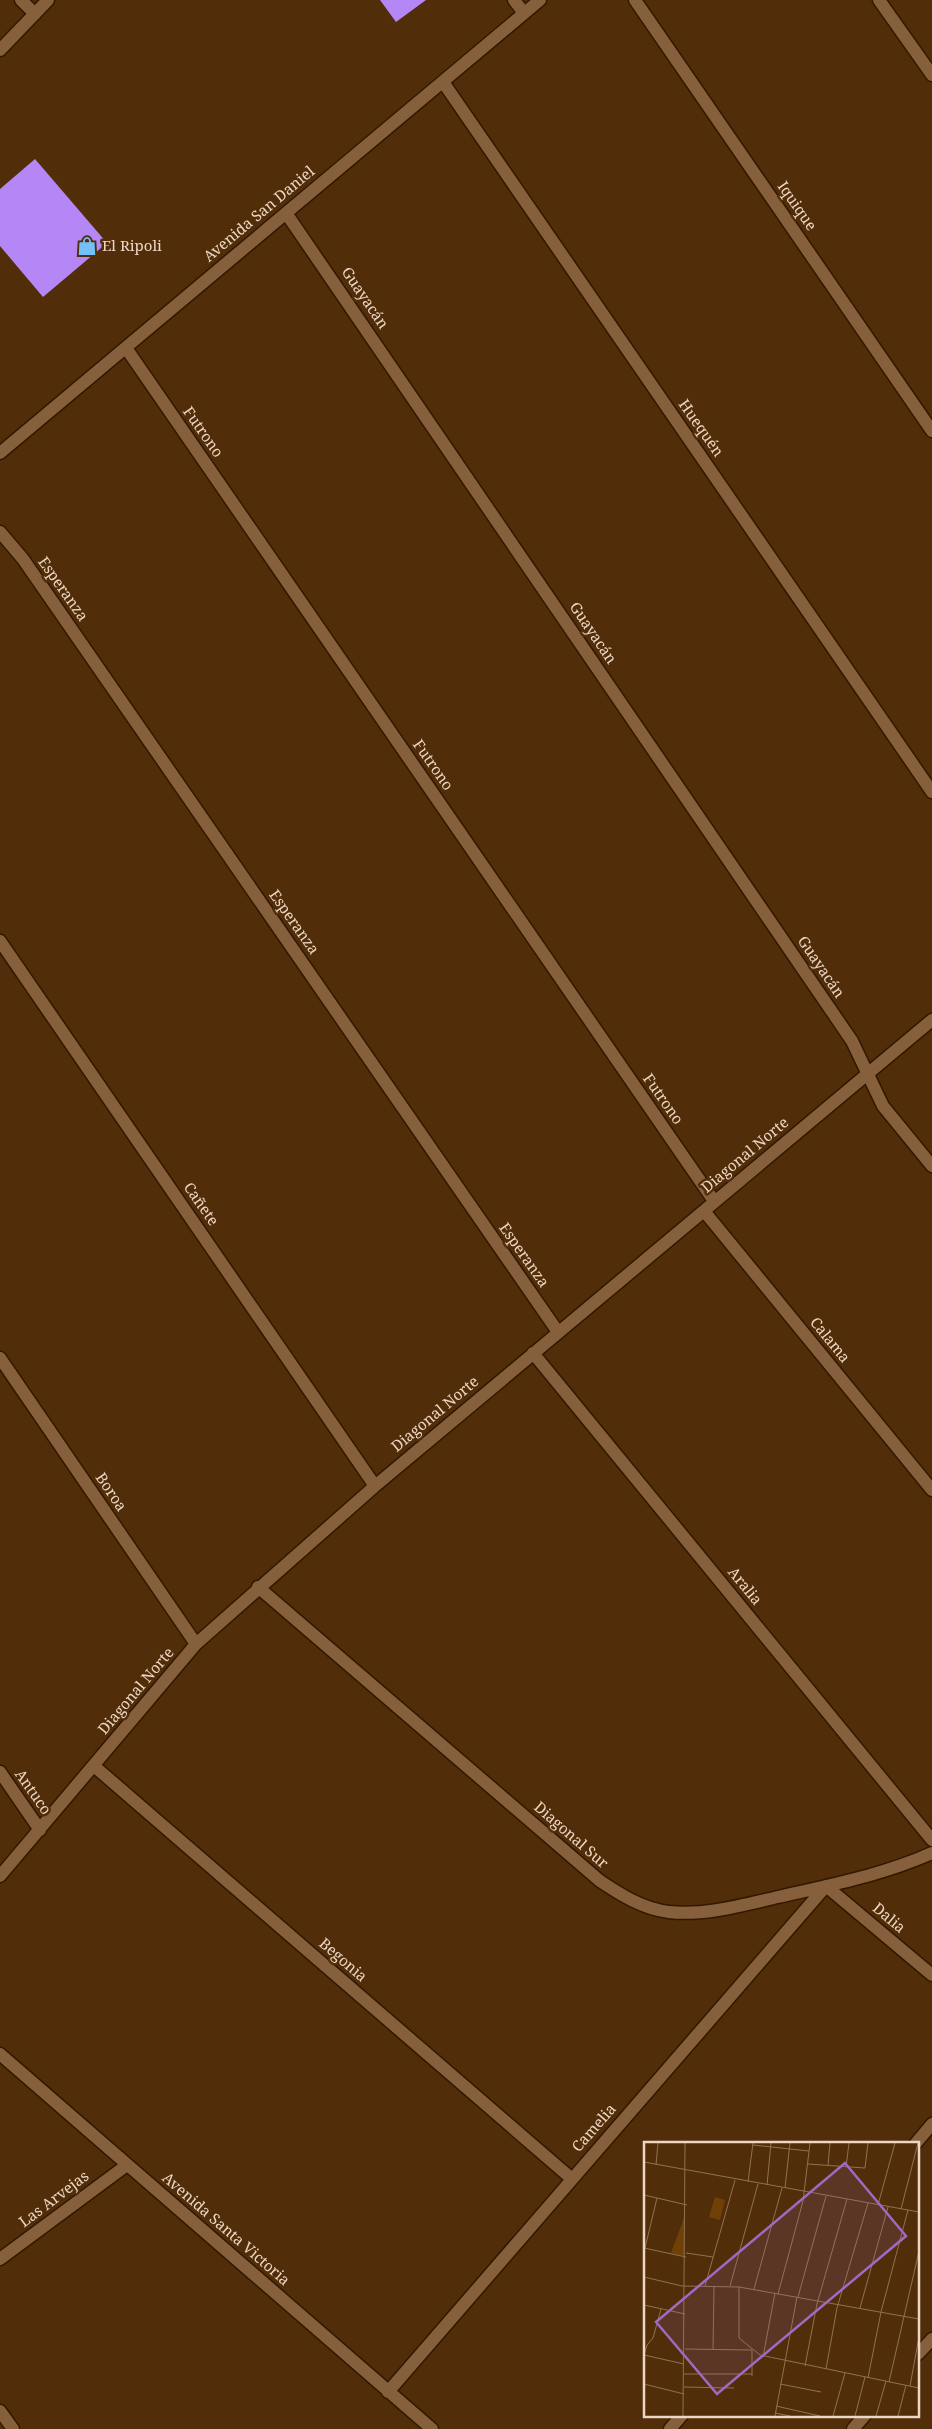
<svg xmlns="http://www.w3.org/2000/svg" width="932" height="2429" font-family="'Noto Serif',serif">
<style>
.building{fill:#b587f6}
.lines{fill:none;stroke-linecap:round;stroke-linejoin:round}
.minor-casing{stroke:#321800;stroke-width:15}
.minor{stroke:#865f3d;stroke-width:12}
.labels{text-anchor:middle;stroke-width:5;stroke-linejoin:round;paint-order:stroke}
.street-label{font-size:15px;fill:#edd7c4;stroke:#512e09}
.poi-label{font-size:15px;fill:#edd7c4;stroke:#512e09;text-anchor:start}
.inset-road{fill:none;stroke:#8f7254;stroke-width:1}
.view{fill:#a368c1;fill-opacity:0.15;stroke:#a368c1;stroke-width:2.5}
.inset-edge{fill:none;stroke:#edd7c4;stroke-width:2.5}
</style>
<rect width="100%" height="100%" fill="#512e09"/>
<path class="building" d="M380,0H426L396,22Z
M35,159L107,243L43,297L0,246V189Z"/>
<g class="lines">
<g class="minor-casing">
<path id="minor" d="M21,0L35,14
M514,0L524,13
M635,0L932,431
M879,0L932,75
M0,50L48,0
M443,82L932,792
M286,213L852,1041L883,1106L932,1166
M126,348L714,1201
M0,453L540,0
M0,532L23,559L558,1332
M0,941L375,1486
M704,1211L932,1490
M533,1353L932,1840
M0,1358L196,1644
M258,1587L600,1881C621,1895 643,1909 669,1912C705,1916 743,1905 778,1897C830,1885 883,1875 932,1853
M94,1766L572,2179
M0,1772L40,1830
M0,1876L196,1644L375,1486L932,1020
M0,2054L432,2429
M916,2143L932,2124
M0,2259L127,2165
M918,2354L932,2339
M388,2392L826,1886L932,1975
M0,2411L13,2429
M670,2429L682,2415
M853,2429L865,2415"/>
</g>
<use href="#minor" class="minor"/>
</g>
<defs>
<g id="shop-bare" transform="scale(1.5)"><path d="M-5-2.5h2.3a2.7 3.5 0 0 1 5.4 0H5L5.5 6h-11ZM-1.5-2.5h3a1.5 2.3 0 0 0-3 0Z" fill="#75c0f6" stroke="#512e09" stroke-width="2.5" paint-order="stroke"/></g>
</defs>
<g fill-rule="evenodd">
<use href="#shop-bare" x="87" y="246"/>
</g>
<g class="labels">
<g class="street-label">
<text transform="translate(797 206) rotate(55)" y="5">Iquique</text>
<text transform="translate(259 214) rotate(-40)" y="5">Avenida San Daniel</text>
<text transform="translate(365 298) rotate(56)" y="5">Guayacán</text>
<text transform="translate(701 428) rotate(55)" y="5">Huequén</text>
<text transform="translate(203 432) rotate(55)" y="5">Futrono</text>
<text transform="translate(63 589) rotate(55)" y="5">Esperanza</text>
<text transform="translate(593 633) rotate(56)" y="5">Guayacán</text>
<text transform="translate(433 765) rotate(55)" y="5">Futrono</text>
<text transform="translate(294 922) rotate(55)" y="5">Esperanza</text>
<text transform="translate(821 967) rotate(56)" y="5">Guayacán</text>
<text transform="translate(663 1099) rotate(55)" y="5">Futrono</text>
<text transform="translate(745 1155) rotate(-40)" y="5">Diagonal Norte</text>
<text transform="translate(201 1204) rotate(55)" y="5">Cañete</text>
<text transform="translate(524 1255) rotate(55)" y="5">Esperanza</text>
<text transform="translate(830 1340) rotate(51)" y="5">Calama</text>
<text transform="translate(435 1414) rotate(-40)" y="5">Diagonal Norte</text>
<text transform="translate(111 1492) rotate(56)" y="5">Boroa</text>
<text transform="translate(745 1586) rotate(51)" y="5">Aralia</text>
<text transform="translate(136 1691) rotate(-50)" y="5">Diagonal Norte</text>
<text transform="translate(33 1792) rotate(55)" y="5">Antuco</text>
<text transform="translate(571 1835) rotate(41)" y="5">Diagonal Sur</text>
<text transform="translate(889 1918) rotate(40)" y="5">Dalia</text>
<text transform="translate(343 1960) rotate(41)" y="5">Begonia</text>
<text transform="translate(594 2128) rotate(-49)" y="5">Camelia</text>
<text transform="translate(54 2199) rotate(-37)" y="5">Las Arvejas</text>
<text transform="translate(226 2229) rotate(41)" y="5">Avenida Santa Victoria</text>
</g>
<g class="poi-label">
<text x="102" y="251">El Ripoli</text>
</g>
</g>
<g transform="translate(644 2142)">
<rect width="275" height="275" fill="#512e09"/>
<path d="M71,55L81,58L76,78L65,75ZM40,76V114L27,111Z" fill="#714007"/>
<path class="inset-road" d="M109,3L165,9M0,20L275,70M164,22L221,26L224,1M12,23L14,1M184,23L186,1M202,25L205,1M104,40L109,1M123,43L127,1M141,46L146,1M0,53L43,63M234,63L251,1M257,67L274,1M0,106L42,115M1,106L13,56M42,111L69,115M0,135L38,144L95,145L275,177M61,144L91,38M86,144L114,42M95,145V196L116,213L275,246M110,147L138,46M134,152L159,59L166,1M154,155L182,54M0,163L41,172M216,166L244,65M41,207L108,208V234M69,208L70,144M0,213L3,203L9,196L17,167M0,213L40,222M119,215L131,151M161,224L173,162L203,57M182,227L193,166L224,61M40,232H108M224,236L237,170L264,68M245,240L275,109M0,242L40,252M136,242L177,250M266,244L275,195M40,245L90,246M132,264L176,274M131,271L146,274M39,274L41,1M131,274L153,155M189,274L201,231M211,274L221,235M232,274L242,239M254,274L262,243"/>
<path class="view" d="M201,21L262,94L73,252L12,180Z"/>
<rect width="275" height="275" class="inset-edge"/>
</g>
</svg>
